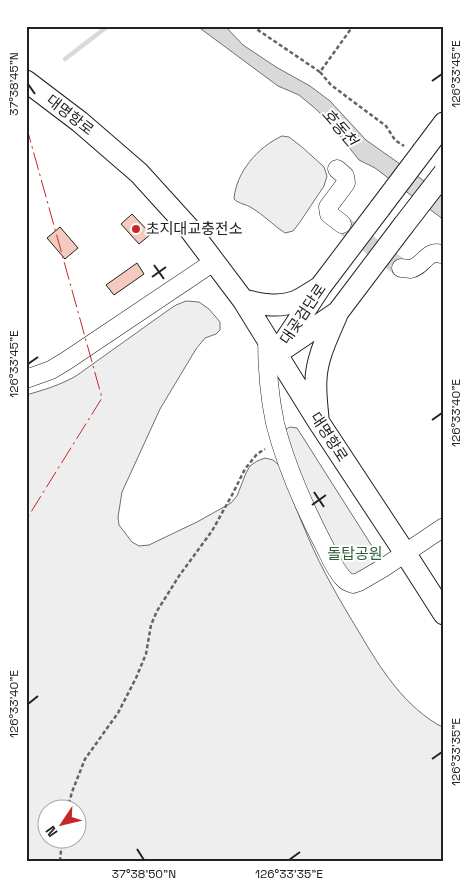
<svg xmlns="http://www.w3.org/2000/svg" width="470" height="887" font-family="'Space Grotesk','Noto Sans KR',sans-serif">
<style>
.green{fill:#eee;stroke:#6f6f6f;fill-rule:evenodd}
.water{fill:#d9d9d9;stroke:#6f6f6f}
.lines{fill:none;stroke-linecap:round;stroke-linejoin:round}
.stream{stroke:#d9d9d9;stroke-width:4.5}
.building{fill:#f3c9c0;stroke:#222}
.minor-tunnel{stroke:#d3d3d3;stroke-width:18;stroke-dasharray:18 9;stroke-linecap:butt}
.minor-casing{stroke:#222;stroke-width:19}
.major-casing{stroke:#222;stroke-width:23}
.path{stroke:#646464;stroke-width:2.5;stroke-dasharray:4 2.5;stroke-linecap:butt}
.minor{stroke:#fff;stroke-width:18}
.major{stroke:#fff;stroke-width:21}
.major-bridge-casing{stroke:#222;stroke-width:23;stroke-linecap:butt}
.major-bridge{stroke:#fff;stroke-width:21}
.power{stroke:#c62828;stroke-width:1;stroke-dasharray:18 4 2.5 4;stroke-linecap:butt}
.ticks{fill:none;stroke:#222;stroke-width:2}
.poi-dot{fill:#c62828;stroke:#fff;stroke-width:2}
.labels{text-anchor:middle;stroke-width:4;stroke-linejoin:round;paint-order:stroke}
.street-label{font-size:15px;fill:#222;stroke:#fff}
.poi-label{font-size:15px;fill:#222;stroke:#fff;text-anchor:start}
.park-label{font-size:15px;fill:#2f5e38;stroke:#fff}
.water-label{font-size:16px;font-style:italic;fill:#222;stroke:#fff}
.neatline{fill:none;stroke:#222;stroke-width:2}
.ticks-label{font-size:12px;text-anchor:middle;fill:#222}
</style>
<rect width="100%" height="100%" fill="#fff"/>
<path class="green" d="M282,136L289,137L302,147L324,167L327,176L324,186L300,222L293,231L285,233C274,226 264,215 252,208C246,204 239,204 234,199C236,172 258,147 282,136Z
M186,301L199,302L209,309L220,322V330L216,334L205,338L196,349L160,409L122,492L118,517L119,525L132,542L139,546L149,545L197,522L231,503L237,496L246,473L250,466L257,461L265,458L273,460L280,466C289,490 298,514 308,537C322,570 340,601 359,632C380,668 405,708 444,728V861H26V395C44,390 60,385 76,376L167,311L176,305ZM48,810H78V840H48Z
M290,427L297,428L377,554L378,560L376,564L350,578L324,537L285,433L286,429Z"/>
<path class="water" d="M197,26H225L243,45L276,67L310,86L330,101L366,140L444,195V220L375,168L359,160L332,126L317,110L299,95L278,86Z"/>
<g class="lines">
<path class="stream" d="M65,59L108,26"/>
</g>
<path class="building" d="M132,214L151,234L139,244L121,224Z
M60,227L78,248L65,259L47,238Z
M137,263L144,274L114,295L106,285Z"/>
<g class="lines">
<path class="minor-tunnel" d="M342,224L401,268"/>
<g class="minor-casing">
<path id="minor" d="M337,169L345,176L346,183L328,207L329,214L342,224
M401,268C403,268 409,269 410,269C424,267 427,247 444,255
M267,339C267,367 269,395 275,423C286,467 306,511 327,551C331,560 339,575 346,581C347,582 351,583 353,584L359,582L383,568L444,527
M26,379L51,370L66,361L215,261"/>
</g>
<g class="major-casing">
<path id="major" d="M26,81L80,122L139,173L188,227L243,300L318,421L405,553L444,614
M423,151L444,123
M243,300C260,304 277,308 294,302C303,299 311,292 319,288
M282,345L321,286L380,208
M276,354L338,312L403,226
M318,418C317,406 315,392 316,379C317,356 329,334 338,312"/>
</g>
<path class="path" d="M252,26L320,72L353,26
M320,72L331,85L386,126L395,140L404,146
M67,810L72,792L85,759L118,713L136,678L146,654L151,625L157,611L179,576L212,531L232,495L245,469L257,454L265,449
M60,861L62,840"/>
<use href="#minor" class="minor"/>
<use href="#major" class="major"/>
<g class="major-bridge-casing">
<path id="major-bridge" d="M380,208L423,151
M403,226L444,173"/>
</g>
<use href="#major-bridge" class="major-bridge"/>
<path class="power" d="M26,125L102,398L26,520"/>
</g>
<path class="ticks" d="M432,81L442,74M28,84L35,94M154,265L164,279M152,277L166,267M28,364L38,357M432,420L442,413M314,492L324,507M312,505L326,495M28,704L38,696M432,759L442,752M137,849L144,860M289,860L300,852"/>
<circle class="poi-dot" cx="136" cy="229" r="5"/>
<g class="labels">
<g class="street-label">
<text transform="translate(70 115) rotate(38)" y="5">대명항로</text>
<text transform="translate(303 314) rotate(-56)" y="5">대곶검단로</text>
<text transform="translate(329 437) rotate(57)" y="5">대명항로</text>
</g>
<g class="poi-label">
<text x="146" y="234">초지대교충전소</text>
</g>
<g class="park-label">
<text x="355" y="559">돌탑공원</text>
</g>
<g class="water-label">
<text transform="translate(340 127) rotate(49)" y="6">호동천</text>
</g>
</g>
<rect width="470" height="887" fill="none" stroke="#ffffff" stroke-width="55"/>
<g transform="translate(62 824) rotate(235)"><circle r="24" fill="#ffffff" stroke="#a7a7a7"/>
<path d="M0-4L9 19L0 12L-9 19Z" fill="#c62828"/>
<text y="-8" font-size="14" font-weight="bold" text-anchor="middle" fill="#222222">N</text>
</g>
<rect x="28" y="28" width="414" height="832" class="neatline"/>
<g class="ticks-label">
<text transform="translate(456 74) rotate(-90)" y="4">126°33'45"E</text>
<text transform="translate(14 84) rotate(-90)" y="4">37°38'45"N</text>
<text transform="translate(14 364) rotate(-90)" y="4">126°33'45"E</text>
<text transform="translate(456 413) rotate(-90)" y="4">126°33'40"E</text>
<text transform="translate(14 704) rotate(-90)" y="4">126°33'40"E</text>
<text transform="translate(456 752) rotate(-90)" y="4">126°33'35"E</text>
<text x="144" y="878">37°38'50"N</text>
<text x="289" y="878">126°33'35"E</text>
</g>
</svg>
